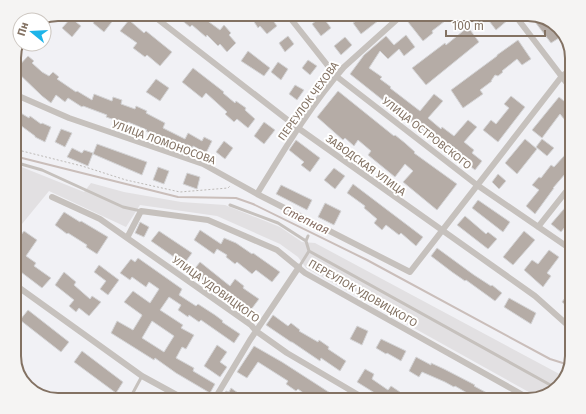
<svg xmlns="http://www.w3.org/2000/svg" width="586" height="414" font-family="'Fira Sans',sans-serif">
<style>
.built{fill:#e2e0e2}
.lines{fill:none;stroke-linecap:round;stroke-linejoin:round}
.stream{stroke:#cabeba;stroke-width:2}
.building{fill:#b5aca6;stroke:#d4d4d6;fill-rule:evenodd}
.path{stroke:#bdbab7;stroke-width:1;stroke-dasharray:2 2;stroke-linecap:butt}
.service{stroke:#c6c1bd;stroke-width:3}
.minor{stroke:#c6c1bd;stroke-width:6}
.labels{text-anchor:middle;stroke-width:4;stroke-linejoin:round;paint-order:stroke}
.street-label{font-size:11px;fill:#837263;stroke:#fff}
.water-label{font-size:12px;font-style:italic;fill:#876e63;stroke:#fff}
.rim{fill:none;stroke:#837263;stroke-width:2}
</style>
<rect width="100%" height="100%" fill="#f1f1f5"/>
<path class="built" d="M14,164L84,192L91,183L124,192L181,202L225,205L280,227L302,242L315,243L565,377L563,383L536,396L306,268L298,257L280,244L217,216L140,205L126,227L49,191L22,224L14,219Z"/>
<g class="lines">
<path class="stream" d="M14,156L178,197L236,198L253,204L367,260L550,359L569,365"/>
</g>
<path class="building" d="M100,14H118L104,32L93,23Z
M182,14H198L220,30L224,25L231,33L229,35L236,43L227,52L220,44L218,46L207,35L206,37L192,25L190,27L179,18Z
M249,14H268L277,26L267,34L260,26L258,28Z
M367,14H387L361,34L353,23Z
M418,14H440L445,21L432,31L433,33L423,41L408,22Z
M490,14H504L508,20L496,30L486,17Z
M529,14L544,20L559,38L551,43Z
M322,16L331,28L321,36L312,24Z
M71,18L81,26L72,37L62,28Z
M129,20L144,33L146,31L172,52L160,66L147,55L145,57L133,48L137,43L120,31Z
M468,27L479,42L426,85L412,68L445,43L446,45Z
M406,35L415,47L404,56L399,49L388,59L380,51L369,68L382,77L380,79L391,87L390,88L420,111L434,94L443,101L428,118L441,129L442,127L454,136L468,120L477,127L464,142L474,150L472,153L482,161L475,170L430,135L420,128L419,129L350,74L364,55L386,36L394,45Z
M288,36L294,44L285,52L279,43Z
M345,37L352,45L341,55L334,46Z
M518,40L531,59L522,65L517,59L502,71L503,72L498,76L495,75L491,81H492L480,90L483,94L463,108L451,90L497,56V55Z
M248,51L270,68L264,76L241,61Z
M28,56L34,61L32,63L42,72L49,76L53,72L59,77L57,79L76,92L77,91L92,100L94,94L112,101L113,97L122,100L121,104L135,109L136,106L147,111L146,113L165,123L163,128L185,139L188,133L202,141L204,137L212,141L206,153L193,146L192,149L177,142L174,147L146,131L147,130L128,122L127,124L106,117L107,115L83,106L82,107L68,98L65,102L56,95L51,103L42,96L15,70Z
M308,60L317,66L310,75L302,68Z
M278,62L288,69L281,80L271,72Z
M193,68L224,92L223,93L235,103L236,101L246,108L245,110L255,119L248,128L237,119L234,122L225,114L227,112L206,93L202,98L182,82Z
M156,79L169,88L160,101L146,92Z
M295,85L304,90L297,100L289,94Z
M338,91L394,136L395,135L405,143L415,152L414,153L457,184L437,210L403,182L413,171L405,164L395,177L368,155L371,151L358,140L354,146L345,138L343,140L317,117Z
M511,96L525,107L498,142L483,130L491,120L496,124L509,108L504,104Z
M559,97L569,105L572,103V121L568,124L560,114L542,138L532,130Z
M14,109L29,118L30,116L41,124L42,123L51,127L45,142L35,137V136L20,125L14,134Z
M264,122L275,130L264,144L254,136Z
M61,129L72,133L65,147L55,142Z
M525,139L537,149L517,174L505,163Z
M542,139L554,148L547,156L536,147Z
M296,140L320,158L310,172L301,165L304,162L289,150Z
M224,141L233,148L225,159L216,152Z
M97,144L147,162L142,175L93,154Z
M572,147V166L553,188H554L535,214L526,206L539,190L532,185L539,177L541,178L551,165L554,167Z
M72,148L82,153L84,150L93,153L88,166L67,157Z
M158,167L169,171L164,184L153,180Z
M334,168L345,176L335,189L324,180Z
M187,173L200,177L197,189L183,184Z
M498,174L506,181L499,189L492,182Z
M353,184L423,237L416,246L401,233L399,235L386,225L382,230L374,223L377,219L364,208L365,206L347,193Z
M281,185L312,200L307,210L276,194Z
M478,200L510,222L503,232L472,208Z
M325,203L341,211L334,225L318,217Z
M569,203L572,205V218L561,232L551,224Z
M64,212L80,222L81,221L108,237L97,254L86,247L87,245L68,233L67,234L55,225Z
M465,216L486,234L488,232L497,239L488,249L457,225Z
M140,222L149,227L144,237L135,233Z
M200,230L221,244L224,238L236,243L252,254L253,253L280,272L272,282L256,270L252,274L237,262L235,264L226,257L227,255L217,249L214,254L194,240Z
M24,231L37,240L26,256L36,263L34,266L51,278L42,288L17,269L18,268L14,265V244Z
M159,231L192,253L184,264L151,241Z
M524,231L535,240L513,265L503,257Z
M437,248L474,275L491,286L492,285L502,293L495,301L466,280L465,281L452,272L431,256Z
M549,250L559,257L547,273L551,276L543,287L524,270L532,260L538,264Z
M138,258L182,289L179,295L196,306L198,304L215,315L223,321L222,322L240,334L234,343L201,320L199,322L189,315L188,317L178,310L181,305L169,297L160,310L183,325L181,328L194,335L186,349L182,347L176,358L194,368L193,371L215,384L210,393L176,373L155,358L154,360L111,333L117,321L133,330L141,317L142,315L124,302L133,291L150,303L159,289L149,282L146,287L132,277L130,280L120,273L131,259L135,262ZM152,321L174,336L164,352L142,338Z
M200,262L230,286L235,279L244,286L243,288L259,299L250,311L218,287L216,289L192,272Z
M99,265L119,280L108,295L100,289L106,281L94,272Z
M64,272L76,282L74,285L90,299L92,296L101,302L89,316L79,308L76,312L69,306L74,300L55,285Z
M572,288V310L562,302Z
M509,298L536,313L531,324L504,307Z
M28,310L69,342L61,352L20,320Z
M273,315L288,326L291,323L300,330L299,331L318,342L319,340L329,347L328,349L346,361L340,371L321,358L320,361L292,342H291L266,325Z
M357,326L368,331L362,345L350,339Z
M381,339L406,351L401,361L387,353L386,354L376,348Z
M217,345L227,352L220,362L227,367L220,377L204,366Z
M254,346L282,362L341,400H313L298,389L296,391L286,384L288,381L258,362L247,378L237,372Z
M82,351L123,382L116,393L74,362Z
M416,357L431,365V363L444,369L475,385L474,386L500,400H473L474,397L455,386L454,387L445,382L422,372L419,377L409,371Z
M365,369L374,374L372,379L388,390L391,386L400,392L399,394L408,400H386L357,382Z
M231,388L238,393L237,394L246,400H220L226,391L229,392Z"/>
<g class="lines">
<path class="path" d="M14,149L82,166L126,180L180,192L228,188L230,186"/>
<path class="service" d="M14,162L42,170L123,207L141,211
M230,205L278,223L306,241
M308,236L306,241L309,251
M299,267L309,251L554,387
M129,400L142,376"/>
<path class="minor" d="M151,14L298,128L535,296L572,329
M287,14L336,76L477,185L572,250
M514,14L572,90
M14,94L69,118L203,164L257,194L410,272L562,76L572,69
M257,194C284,150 310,106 344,67L403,14
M52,197L100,219L251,325L256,331L287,353L367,400
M538,227L572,184
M127,238L141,211L208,220L277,250L305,273L530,399
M14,284L142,376L186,400
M214,400L250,340L299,267"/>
</g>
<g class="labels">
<g class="street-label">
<text transform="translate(308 101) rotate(-54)" y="4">ПЕРЕУЛОК ЧЕХОВА</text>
<text transform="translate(427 133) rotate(38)" y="4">УЛИЦА ОСТРОВСКОГО</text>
<text transform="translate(164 142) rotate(20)" y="4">УЛИЦА ЛОМОНОСОВА</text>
<text transform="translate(366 165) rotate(36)" y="4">ЗАВОДСКАЯ УЛИЦА</text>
<text transform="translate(216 289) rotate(36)" y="4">УЛИЦА УДОВИЦКОГО</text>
<text transform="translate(363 293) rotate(30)" y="4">ПЕРЕУЛОК УДОВИЦКОГО</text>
</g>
<g class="water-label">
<text transform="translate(306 220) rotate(26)" y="4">Степная</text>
</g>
</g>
<path d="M0 0H586V414H0ZM58 21H528A37 37 0 0 1 565 58V356A37 37 0 0 1 528 393H58A37 37 0 0 1 21 356V58A37 37 0 0 1 58 21Z" fill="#f5f4f3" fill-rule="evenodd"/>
<path class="rim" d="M58 21H528A37 37 0 0 1 565 58V356A37 37 0 0 1 528 393H58A37 37 0 0 1 21 356V58A37 37 0 0 1 58 21Z"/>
<g transform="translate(32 32) rotate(288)"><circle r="19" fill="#ffffff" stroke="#cdc7c1"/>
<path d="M0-3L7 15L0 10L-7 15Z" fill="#1db4e9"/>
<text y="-6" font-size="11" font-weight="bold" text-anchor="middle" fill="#837263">Пн</text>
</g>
<path d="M446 30v6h99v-6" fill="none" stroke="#837263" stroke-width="2"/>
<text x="452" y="30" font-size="12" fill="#837263" stroke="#ffffff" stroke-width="3" paint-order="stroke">100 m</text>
</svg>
